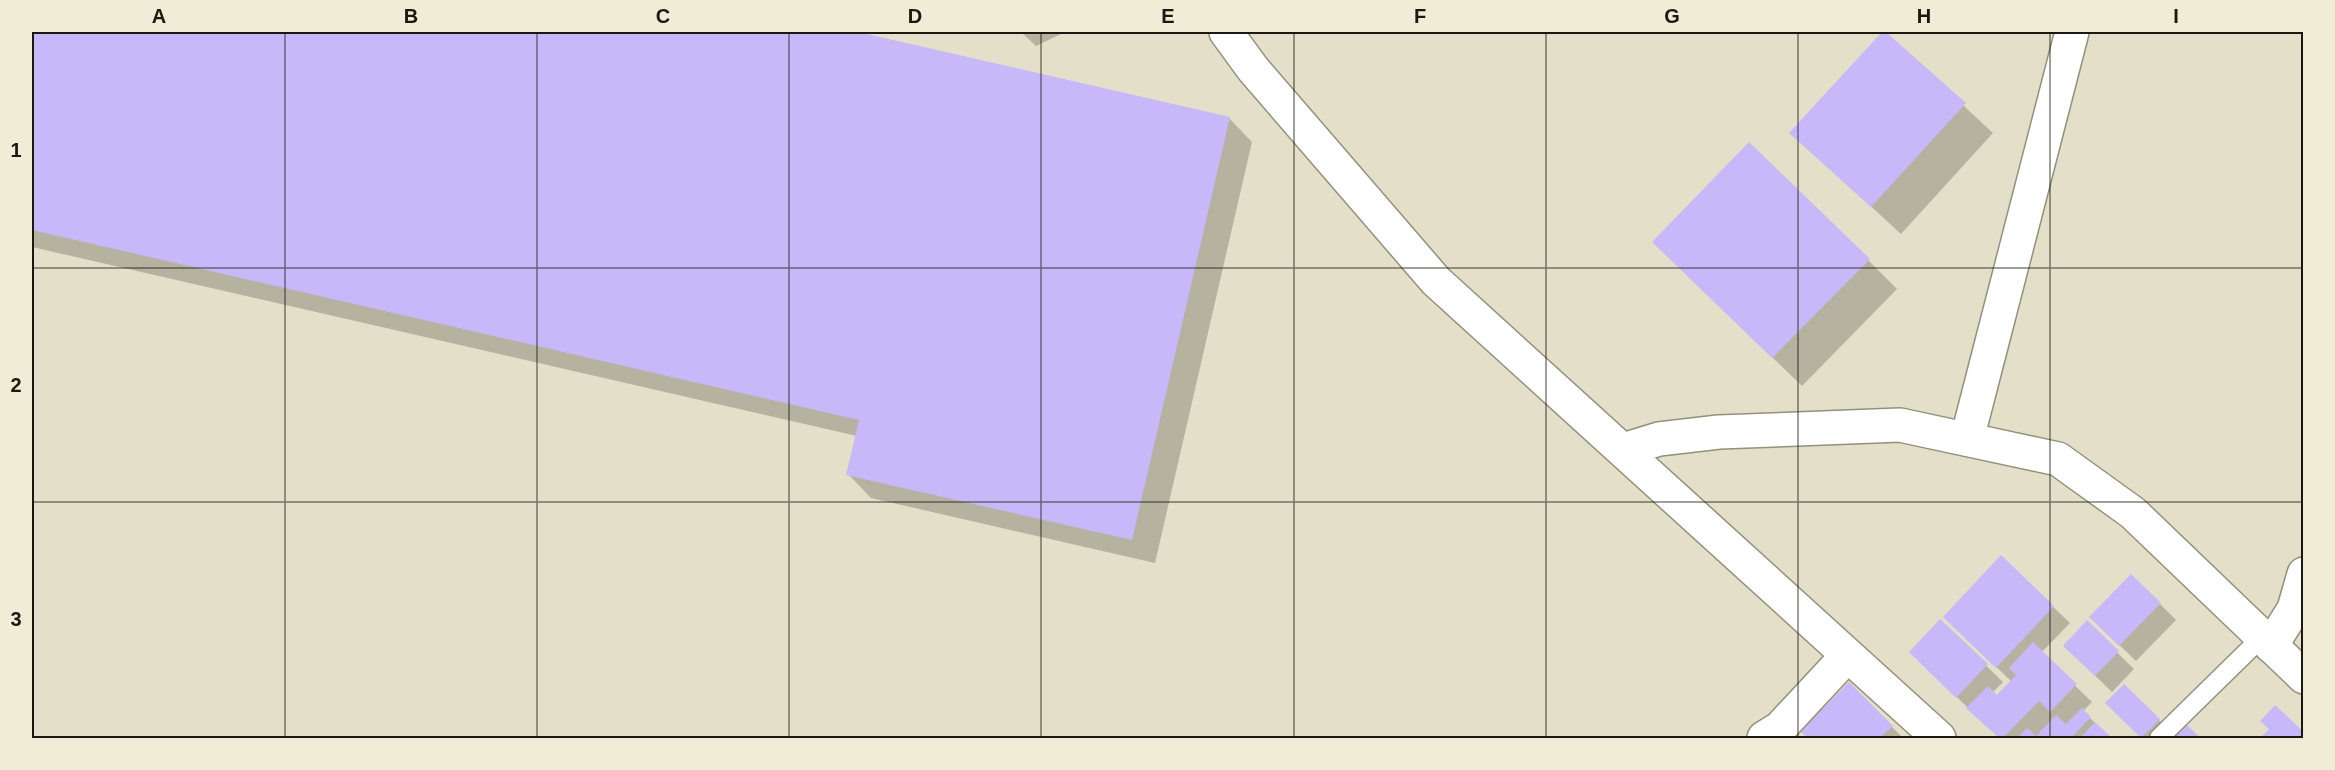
<svg xmlns="http://www.w3.org/2000/svg" width="2335" height="770" font-family="Arial,sans-serif">
<style>
.shadow{fill:#0003}
.building{fill:#c7b9f9}
.lines{fill:none;stroke-linecap:round;stroke-linejoin:round}
.lane-casing{stroke:#93907b;stroke-width:21}
.street-casing{stroke:#93907b;stroke-width:36}
.secondary-casing{stroke:#93907b;stroke-width:36}
.lane{stroke:#fff;stroke-width:18}
.street{stroke:#fff;stroke-width:33}
.secondary{stroke:#fff;stroke-width:33}
.grid{fill:none;stroke:#1a1810;stroke-width:1.5;stroke-opacity:0.55}
.neatline{fill:none;stroke:#1a1810;stroke-width:2}
.grid-label{font-size:20px;text-anchor:middle;font-weight:bold;fill:#1a1810}
</style>
<rect width="100%" height="100%" fill="#e3dfc9"/>
<path class="shadow" d="M32,32H851L1229,118L1252,142L1155,563L871,498L848,474L857,436L32,247Z
M1021,32H1065L1036,46Z
M1884,32L1993,133L1901,234L1791,133Z
M1868,260L1897,289L1802,386L1682,270Z
M2001,557L2070,623L2041,653L2092,702L2083,711L2110,738H2000L1927,669L1940,621L2003,682L1993,692L1997,697L2012,682L1961,633Z
M2160,604L2176,620L2136,661L2107,633Z
M2087,623L2134,669L2112,692L2081,662Z
M1849,684L1903,738H1810L1802,731Z
M2124,686L2172,733L2182,723L2198,738H2144L2107,703Z
M2271,729L2304,734V738H2262Z"/>
<path class="building" d="M32,32H858L1230,117L1132,540L846,475L859,420L32,230Z
M1882,32H1886L1966,103L1871,207L1789,133Z
M1749,142L1870,259L1772,358L1652,242Z
M2001,555L2054,606L1996,668L1943,617Z
M2131,574L2161,603L2119,646L2089,617Z
M1940,619L1988,664L1956,698L1909,652Z
M2087,620L2119,651L2095,676L2063,646Z
M2033,642L2077,684L2050,712L2039,701L2003,738H1999L1966,708L1988,686L1997,695L2016,675L2009,668Z
M1849,682L1893,726L1880,738H1808L1800,731Z
M2124,684L2160,719L2141,738L2105,703Z
M2275,705L2304,732V738H2260L2269,729L2260,721Z
M2082,708L2091,717L2071,738H2017L2027,728L2036,736L2056,715L2066,724Z
M2182,721L2201,738H2165Z
M2095,722L2112,738H2080Z"/>
<g class="lines">
<g class="lane-casing">
<path id="lane" d="M2159,738L2262,637"/>
</g>
<g class="street-casing">
<path id="street" d="M1967,439L2072,32
M2271,646L2294,609L2304,574
M1764,738L1780,728L1847,656"/>
</g>
<g class="secondary-casing">
<path id="secondary" d="M1226,32L1253,69L1436,281L1939,738
M1623,450L1659,439L1719,432L1900,425L2058,459L2133,513L2304,677"/>
</g>
<use href="#lane" class="lane"/>
<use href="#street" class="street"/>
<use href="#secondary" class="secondary"/>
</g>
<path class="grid" d="M285,32V738M537,32V738M789,32V738M1041,32V738M1294,32V738M1546,32V738M1798,32V738M2050,32V738M32,268H2304M32,502H2304"/>
<rect width="2335" height="770" fill="none" stroke="#f0edd6" stroke-width="66"/>
<rect x="33" y="33" width="2269" height="704" class="neatline"/>
<g class="grid-label">
<text x="159" y="23">A</text>
<text x="411" y="23">B</text>
<text x="663" y="23">C</text>
<text x="915" y="23">D</text>
<text x="1168" y="23">E</text>
<text x="1420" y="23">F</text>
<text x="1672" y="23">G</text>
<text x="1924" y="23">H</text>
<text x="2176" y="23">I</text>
<text x="16" y="157">1</text>
<text x="16" y="392">2</text>
<text x="16" y="626">3</text>
</g>
</svg>
